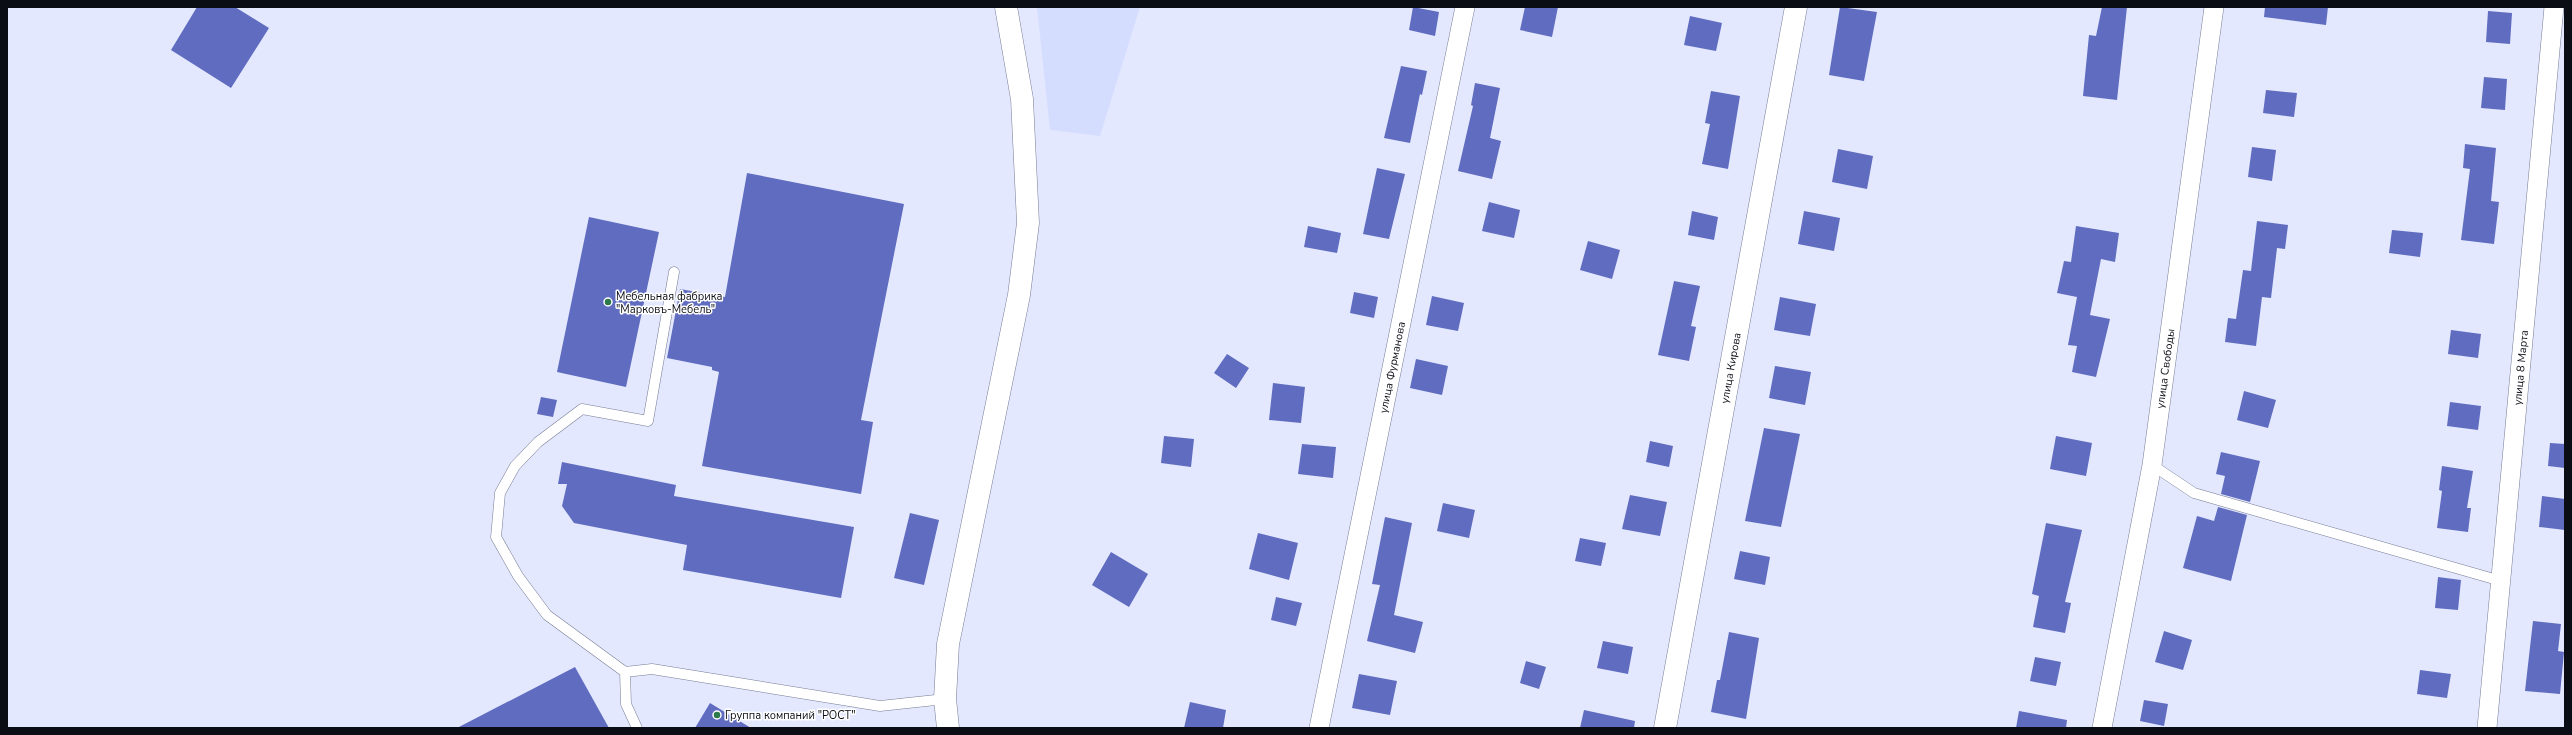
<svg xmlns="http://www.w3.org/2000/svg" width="2572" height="735" font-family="'Nunito Sans',sans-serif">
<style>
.built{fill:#d5ddff}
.building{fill:#5f6cbf}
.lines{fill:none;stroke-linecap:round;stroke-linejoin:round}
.service-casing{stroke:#767c94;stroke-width:11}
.minor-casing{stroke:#767c94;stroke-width:20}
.tertiary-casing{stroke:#767c94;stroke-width:23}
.service{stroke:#fff;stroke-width:10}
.minor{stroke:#fff;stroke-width:19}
.tertiary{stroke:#fff;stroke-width:22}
.poi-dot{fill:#2c7949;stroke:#fff;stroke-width:1.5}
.labels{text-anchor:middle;stroke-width:3;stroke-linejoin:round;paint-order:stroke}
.poi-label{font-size:11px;fill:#0b0d15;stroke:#fff;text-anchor:start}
.street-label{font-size:11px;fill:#0b0d15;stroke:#fff}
</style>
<rect width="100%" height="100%" fill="#e3e8fe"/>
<path class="built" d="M1037,7H1140L1100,136L1050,130Z"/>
<path class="building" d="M197,7H235L269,28L231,88L171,50Z
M1413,7L1439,12L1435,36L1409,30Z
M1525,7H1558L1552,37L1520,30Z
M1840,7L1877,12L1864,81L1829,75Z
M2102,7H2127L2117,100L2083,96L2089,35L2096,36Z
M2265,7H2328L2326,25L2264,17Z
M2488,11L2512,13L2510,44L2486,42Z
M1690,16L1722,23L1716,51L1684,45Z
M1401,66L1427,71L1422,95L1420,94L1410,143L1384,138Z
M2484,77L2507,79L2505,110L2481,108Z
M1475,83L1500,88L1490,138L1501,141L1492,179L1458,171L1473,106L1471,105Z
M2266,90L2297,93L2294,117L2263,113Z
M1711,91L1740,96L1728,169L1702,164L1710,124L1705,123Z
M2465,144L2496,148L2491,201L2499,202L2494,244L2461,240L2470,169L2463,168Z
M2252,147L2276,150L2272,181L2248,177Z
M1838,149L1873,156L1867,189L1832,182Z
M1377,168L1405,174L1389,239L1363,234Z
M747,173L904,204L861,420L873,422L861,494L702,466L719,372L712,370V367L667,358L680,289L725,297Z
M1489,202L1520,210L1514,238L1482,231Z
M1692,211L1718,217L1714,240L1688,235Z
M1804,211L1840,218L1834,251L1798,244Z
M589,217L659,232L626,387L557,372Z
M2257,221L2288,225L2285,249L2277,248L2271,298L2262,297L2256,346L2225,342L2228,318L2236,319L2243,270L2251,271Z
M1308,226L1341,233L1337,253L1304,247Z
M2076,226L2119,233L2115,262L2101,259L2090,315L2110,319L2096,377L2072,372L2077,346L2068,345L2077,297L2057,293L2064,261L2071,262Z
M2392,230L2423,233L2420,257L2389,253Z
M1588,241L1620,250L1612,279L1580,270Z
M1674,281L1700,286L1691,326L1696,327L1689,361L1658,355Z
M1354,292L1378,297L1374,318L1350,313Z
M1432,296L1464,303L1458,331L1426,325Z
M1780,297L1816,304L1810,336L1774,330Z
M2451,330L2481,334L2478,358L2448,354Z
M1227,354L1249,368L1236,388L1214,373Z
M1416,359L1448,366L1442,395L1410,388Z
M1775,366L1811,372L1805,405L1769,398Z
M1273,383L1305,387L1301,423L1269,420Z
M2244,391L2276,400L2268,428L2237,420Z
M541,397L557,400L553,417L537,414Z
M2450,402L2481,406L2478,430L2447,426Z
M1764,428L1800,434L1781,527L1745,521Z
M1164,436L1194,439L1191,467L1161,463Z
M2056,436L2092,443L2086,476L2050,469Z
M1650,441L1673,446L1669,467L1646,462Z
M2550,443L2565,444V468L2548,466Z
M1302,444L1336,447L1333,478L1298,474Z
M2221,452L2260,461L2250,502L2221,494L2225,476L2216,474Z
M562,462L676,485L674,496L854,527L841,598L683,570L687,545L574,523L562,506L567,484H558Z
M2442,466L2473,471L2467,508H2471L2468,532L2437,528L2442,491L2439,490Z
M1630,495L1667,502L1660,536L1622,529Z
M2542,496L2565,499V530L2539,527Z
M1443,503L1475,510L1469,538L1437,531Z
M2218,507L2247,515L2231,581L2183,568L2197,516L2214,521Z
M910,513L939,520L924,585L894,578Z
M1385,517L1412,523L1394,615L1423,622L1415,653L1367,641L1380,585L1372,584Z
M2046,523L2082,530L2065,602L2071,603L2065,633L2033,627L2039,596L2032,594Z
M1258,533L1298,543L1289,580L1249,569Z
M1580,538L1606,543L1601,566L1575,561Z
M1740,551L1770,557L1765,585L1734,579Z
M1111,552L1148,574L1129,607L1092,585Z
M2438,577L2461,580L2458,610L2435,608Z
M1276,597L1302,603L1296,626L1271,620Z
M2533,621L2561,624L2558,651L2564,652L2560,694L2525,691Z
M2164,631L2192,640L2183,670L2155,662Z
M1729,632L1759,638L1746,719L1711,712L1717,680H1720Z
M1603,641L1633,647L1628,674L1597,668Z
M2035,657L2061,662L2056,686L2030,681Z
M1526,661L1546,667L1539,689L1520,683Z
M575,667L609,728H457Z
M2420,670L2451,674L2447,698L2417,694Z
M1359,674L1397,681L1390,715L1352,708Z
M2144,700L2168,704L2164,726L2140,721Z
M1190,702L1226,710L1223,728H1184Z
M710,703L751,728H695Z
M1584,710L1635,721L1634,728H1580Z
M2019,711L2067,720L2066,728H2016Z"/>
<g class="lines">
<g class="service-casing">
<path id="service" d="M2152,465L2194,493L2501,581
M625,672L547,615L518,576L496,537L500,493L515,466L538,442L582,409L648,421L674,272
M637,728L626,704L625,672L652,669L880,706L945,699"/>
</g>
<g class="minor-casing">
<g id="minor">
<path id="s1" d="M1319,728L1465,7"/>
<path id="s2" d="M2102,728L2152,465L2214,7"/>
<path id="s3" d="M2487,728L2554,7"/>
</g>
</g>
<g class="tertiary-casing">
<g id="tertiary">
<path d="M948,728L945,699L948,644L1019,295L1028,223L1022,99L1006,7"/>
<path id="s4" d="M1665,728L1796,7"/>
</g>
</g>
<use href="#service" class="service"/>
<use href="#minor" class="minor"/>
<use href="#tertiary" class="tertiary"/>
</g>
<g class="poi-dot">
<circle cx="608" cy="302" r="4"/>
<circle cx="717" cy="715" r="4"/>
</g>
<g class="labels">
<g class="poi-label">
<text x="616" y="300">Мебельная фабрика<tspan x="616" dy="13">"Марковъ-Мебель"</tspan></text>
<text x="725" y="719">Группа компаний "РОСТ"</text>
</g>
<g class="street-label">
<text dy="4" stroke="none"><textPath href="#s1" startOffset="368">улица Фурманова</textPath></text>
<text dy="4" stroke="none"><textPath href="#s4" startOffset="366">улица Кирова</textPath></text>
<text dy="4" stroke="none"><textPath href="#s3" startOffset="362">улица 8 Марта</textPath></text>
<text dy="4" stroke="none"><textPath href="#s2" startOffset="365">улица Свободы</textPath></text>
</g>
</g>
<rect width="2572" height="735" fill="none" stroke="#0b0d15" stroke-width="16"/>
</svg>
